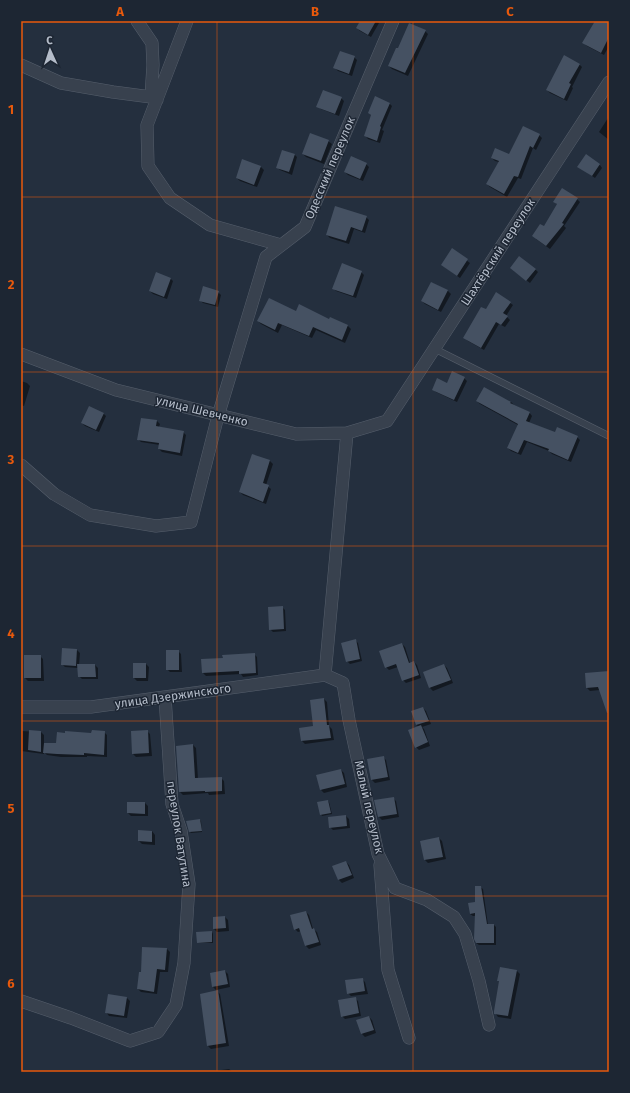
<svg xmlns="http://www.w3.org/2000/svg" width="630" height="1093" font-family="'Fira Sans',sans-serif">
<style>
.shadow{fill:#0007}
.building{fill:#455162}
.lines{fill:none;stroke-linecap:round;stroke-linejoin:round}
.lane-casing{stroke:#565f6c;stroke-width:7}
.street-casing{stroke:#565f6c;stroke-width:13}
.lane{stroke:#38414e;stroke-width:6}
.street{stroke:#38414e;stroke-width:12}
.grid{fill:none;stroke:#e8590c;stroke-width:1;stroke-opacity:0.55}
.labels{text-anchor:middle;stroke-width:3;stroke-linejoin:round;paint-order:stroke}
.street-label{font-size:12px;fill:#b4bcc9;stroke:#1d2633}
.neatline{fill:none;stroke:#e8590c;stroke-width:1.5}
.grid-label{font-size:13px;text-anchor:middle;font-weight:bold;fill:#e8590c}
</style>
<rect width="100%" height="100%" fill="#242f3e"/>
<path class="shadow" d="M361,21H377L379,23L371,37L360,31L357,28Z
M596,21H609V46L604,55L587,46L584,43Z
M425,31L428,34L408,76L392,69L389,66Z
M354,57L357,60L352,76L338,71L335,68Z
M579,64L582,67L572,87L573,88L567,101L550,93L547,90Z
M341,98L344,101L339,116L321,109L318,106Z
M389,103L392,106L382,130L384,131L380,143L368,139L365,135L372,116L369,113Z
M608,118L609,119V140L599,132Z
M539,135L542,138L536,150L533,148L521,179L518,178L507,197L490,187L487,184L499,162L495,161L492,158L510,155Z
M328,141L332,144L324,164L306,157L303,154Z
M294,154L297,157L292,175L280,170L277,167Z
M366,164L369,167L363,181L348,175L345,172Z
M600,165L602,168L595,178L582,169Z
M261,167L264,170L257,187L240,181L237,178Z
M577,199L580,202L564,226L566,228L550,249L536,239L544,228L558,205L555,202Z
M366,217L369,220L365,233L354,229L349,244L330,238L327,235Z
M452,250L470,263L460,278L442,265Z
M535,269L538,272L530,283L514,271Z
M361,272L364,275L356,298L336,291L333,288Z
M170,278L173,281L167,299L153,294L150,291Z
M432,283L448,291L451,294L441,312L425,304L422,301Z
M218,292L221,295L218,307L203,303L200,300Z
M510,303L513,305L506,316L510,320L505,327L499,324L484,350L468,341L465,338L486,311Z
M296,312L330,321L331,318L348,326L351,329L345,343L316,330L312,338L282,325L278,333L261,324L258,321Z
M464,378L467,381L457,402L436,392L433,389Z
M21,381L27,383L30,386L24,406L21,405Z
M477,401L511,402L514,405L529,412L532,416L529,423L556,433L577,437L580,440L571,462L552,454L549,451L527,442L521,455L511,451L508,448L518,425L480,404Z
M103,413L106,416L99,432L85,426L82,423Z
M157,421L160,424L159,427L183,432L186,435L182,456L162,452L159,449L160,445L141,442L138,439Z
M253,456L270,461L273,464L266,485L271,489L266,504L243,495L240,492Z
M282,607L285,610L286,631L273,632L270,629Z
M355,640L358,643L362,661L350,664L347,661Z
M402,644L405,647L410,663L414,662L417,665L421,678L406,683L403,680L398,667L389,670L386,667Z
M77,650L80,653L79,665H95L98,668V679H82L79,676L78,668L65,667L62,664Z
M178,651L181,654L182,672H170L167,669Z
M254,654L257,657L258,675L243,677L241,674L206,676L203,673L224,659Z
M40,656L43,659L44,681H28L25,678Z
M146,664L149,667L148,681H137L134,678Z
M444,665L447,668L453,683L433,691L430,688Z
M609,672V717L600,690L590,691L587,688Z
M324,699L327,702L329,726L332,729L334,740L305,744L302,741L300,729L314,727Z
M423,708L426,711L431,724L422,727L424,729L430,746L419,750L416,747L419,727L416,725Z
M21,731L41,732L44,735V744H57L104,732L107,735V757L87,756V757H61L47,755L44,752V754L21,751Z
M147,731L150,734L152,756L136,757L133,754Z
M193,745L196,748L198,779L221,778L224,781L225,794L209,795L208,793L183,795L180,792Z
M383,757L386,760L390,780L375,783L372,780L368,760Z
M341,770L344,773L347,787L324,793L321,790Z
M393,798L396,801L399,817L382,820L379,817Z
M328,801L329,802L332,814L322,816L321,814Z
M145,803L148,806V816H131L128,813Z
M346,816L349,819L350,828L333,830L330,827Z
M200,820L201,821L202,832L191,833L190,832Z
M152,831L155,835V845L142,844L139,841Z
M439,838L442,841L446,859L428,863L425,860Z
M346,862L349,865L354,878L342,883L339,880L334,867Z
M480,887L483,889L488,925H494L496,927V945H479L476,943V916H473L470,914L476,903Z
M306,912L309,915L313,929L317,932L321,945L309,949L306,946L301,931L298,932L295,929Z
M225,917L228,920L229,931L217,932L214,929Z
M212,932L213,934V943H199L198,942Z
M167,949L170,952L168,972H160L157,994L141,992L138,989L142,973Z
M225,971L228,974L230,987L216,990L213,987Z
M517,971L520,974L511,1019L498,1017L495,1013L500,982L498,980Z
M362,979L365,982L368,994L351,996L348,993Z
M217,991L220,994L229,1046L211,1049L208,1046L206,1032Z
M127,998L130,1001L127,1018L109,1016L106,1012Z
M355,998L358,1001L361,1016L345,1019L342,1016Z
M369,1017L372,1020L376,1033L365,1037L362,1034Z
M229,1069L233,1072H214V1071Z"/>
<path class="building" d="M360,21H376L368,35L356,28Z
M595,21H609V37L601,53L582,43Z
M409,23L426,30L405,73L388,66L396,48H398Z
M340,51L355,56L349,74L333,68Z
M564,55L580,64L569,83L571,84L564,99L546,90Z
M323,90L342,97L335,114L316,107Z
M375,96L390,103L380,126L381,127L377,141L364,136L371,115L368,113Z
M523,126L540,134L533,148L530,146L518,177L514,176L504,194L486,184L499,161L491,158L495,148L509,154Z
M310,133L329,140L321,161L302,154Z
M282,150L295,154L289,172L276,168Z
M586,154L600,164L592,176L577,167Z
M351,156L367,163L360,179L344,172Z
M242,159L261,166L254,185L236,178Z
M562,188L578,198L562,223L564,224L546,246L532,236L540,224L544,226L557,204L553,202Z
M335,206L367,216L362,231L351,227L346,241L326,235Z
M452,248L468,259L457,276L441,265Z
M519,256L536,269L526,281L510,268Z
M342,263L362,271L353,296L332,289Z
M156,272L171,278L164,297L149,291Z
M431,282L448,290L438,310L421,301Z
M203,286L219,291L215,305L199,301Z
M496,292L511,302L503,313L508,316L501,325L496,322L481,348L463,338L481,307L486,309Z
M269,298L296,311L299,304L329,319L330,317L348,325L342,340L313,327L309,336L278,323L275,330L257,321Z
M452,371L465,377L454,400L432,390L437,378L447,383Z
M484,387L511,402L510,403L530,412L526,421L555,432L557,427L578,436L568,460L548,451L549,449L524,440L518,453L507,448L518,424L476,401Z
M89,406L104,413L96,430L81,423Z
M141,418L157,420L156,426L184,431L180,453L158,449L159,443L137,440Z
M252,454L270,460L263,483L269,485L263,502L239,492Z
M283,606L284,629L269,630L268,607Z
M356,639L360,659L346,662L341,643Z
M402,643L409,663L414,661L419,675L402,681L396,664L385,668L379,651Z
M62,648L77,649L76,666L61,665Z
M166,650H179V670H166Z
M255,653L256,673L239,674V671L202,673L201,659L223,658L222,655Z
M24,655H41V678H24Z
M133,663H146V678H133Z
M77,664H95L96,677H78Z
M444,664L451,680L429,688L423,672Z
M609,671V713H607L598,687L586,688L585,673Z
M324,698L327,725H329L331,738L301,741L299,728L313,726L310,700Z
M423,707L429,721L416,725L411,711Z
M421,725L428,742L415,748L408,730Z
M29,730L41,731V752L28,750Z
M92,730L105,731L104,755L84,753V755L57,754L43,753L44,743H56L57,732L65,733V731L91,733Z
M148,730L149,753L132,754L131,731Z
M193,744L195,778L222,777V791L205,792V791L179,792L176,746Z
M384,756L388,777L371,780L367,759Z
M341,769L345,784L320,790L316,775Z
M394,797L397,814L378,817L374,800Z
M328,800L331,813L320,815L317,802Z
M127,802H145V814L127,813Z
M346,815L347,826L329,828L328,817Z
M200,819L202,831L189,832L186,821Z
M138,830L152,831V842L138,841Z
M439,837L443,857L424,860L420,841Z
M346,861L352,875L338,880L332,866Z
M475,886H481L487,924H494V943H476L474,939L475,913L470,914L468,903L475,902Z
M306,911L312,929L314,928L319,942L305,946L299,928L294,930L290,915Z
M225,916L226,928L213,929V917Z
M212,931V942L197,943L196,932Z
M142,947L167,948L165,970L157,969L154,992L137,989L139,972H141Z
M500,967L517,970L508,1016L494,1014V1011L499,981H497Z
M225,970L228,984L212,987L210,973Z
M363,978L365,991L347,994L345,980Z
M218,990L226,1043L207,1046L200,994Z
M108,994L127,997L124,1016L105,1013Z
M356,997L359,1013L341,1017L338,1000Z
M369,1016L374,1030L361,1034L356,1020Z"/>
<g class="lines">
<g class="lane-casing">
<path id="lane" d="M435,349L609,436"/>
</g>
<g class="street-casing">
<path id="street" d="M137,21L152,43L153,65L151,97
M187,21L147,125L148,166L170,198L210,225L281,245
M21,65L61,83L113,92L151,97L157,100
M21,354L116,390L296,434L347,433L387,421L609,82
M21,465L54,494L90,515L156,526L191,522L218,416L266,257L305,227L393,21
M325,675L343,683L349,720L378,854L395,888L427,900L454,917L465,934L479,981L489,1025
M325,675L347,433
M21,707H91L325,675
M380,865L388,970L409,1038
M21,1001L71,1018L130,1041L158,1032L176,1005L184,963L189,884L181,831L172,804L165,697"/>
</g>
<use href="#lane" class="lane"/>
<use href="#street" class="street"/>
</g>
<path class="grid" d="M217,21V1072M413,21V1072M21,197H609M21,372H609M21,546H609M21,721H609M21,896H609"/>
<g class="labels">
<g class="street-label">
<text transform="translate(330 168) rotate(-67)" y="4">Одесский переулок</text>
<text transform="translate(498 252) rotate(-57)" y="4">Шахтёрский переулок</text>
<text transform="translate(202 411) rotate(14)" y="4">улица Шевченко</text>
<text transform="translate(173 696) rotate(-8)" y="4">улица Дзержинского</text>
<text transform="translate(369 807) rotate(77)" y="4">Малый переулок</text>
<text transform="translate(179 834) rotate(81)" y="4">переулок Ватутина</text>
</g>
</g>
<rect width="630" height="1093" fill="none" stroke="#1d2633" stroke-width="44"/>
<g transform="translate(50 50) rotate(357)" stroke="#1d2633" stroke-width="3" paint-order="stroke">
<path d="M0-3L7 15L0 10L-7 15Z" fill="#b4bcc9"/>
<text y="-6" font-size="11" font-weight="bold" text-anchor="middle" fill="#b4bcc9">С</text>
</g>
<rect x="22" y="22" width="586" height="1049" class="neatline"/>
<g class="grid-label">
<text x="120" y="16">A</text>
<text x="315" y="16">B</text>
<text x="510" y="16">C</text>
<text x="11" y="114">1</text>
<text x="11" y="289">2</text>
<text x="11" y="464">3</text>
<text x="11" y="638">4</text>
<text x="11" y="813">5</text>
<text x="11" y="988">6</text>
</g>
</svg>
